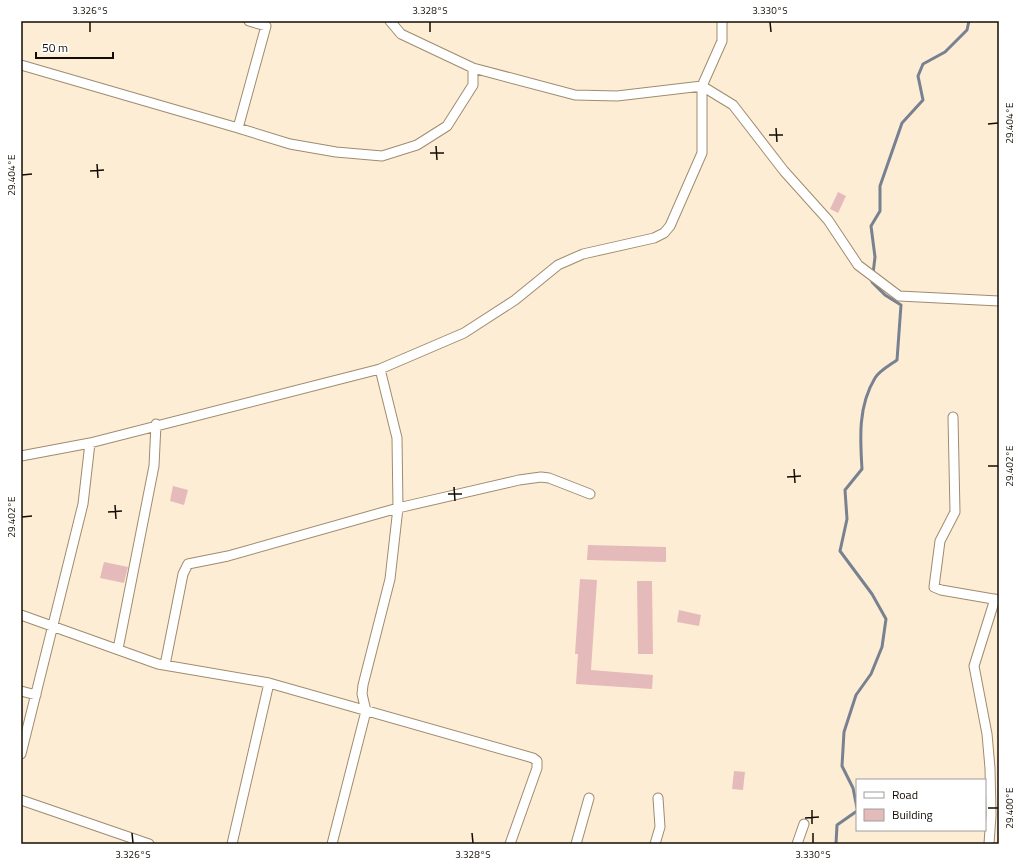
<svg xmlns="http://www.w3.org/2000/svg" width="1020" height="865" font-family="'Titillium Web',sans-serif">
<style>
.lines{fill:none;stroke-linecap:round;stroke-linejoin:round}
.stream{stroke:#788191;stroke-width:3}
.building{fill:#e4bbba}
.minor-casing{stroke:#9f8c6f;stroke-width:11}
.minor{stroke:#fff;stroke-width:9}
.ticks{fill:none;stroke:#130c03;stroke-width:1.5}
.neatline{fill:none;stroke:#130c03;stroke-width:1.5}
.ticks-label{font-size:10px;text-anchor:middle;fill:#130c03}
</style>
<rect width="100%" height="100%" fill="#fdedd4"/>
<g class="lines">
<path class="stream" d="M857,808L853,788L842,766L844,732L856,695L871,674L882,647L886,619L872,594L840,551L847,519L845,490L862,469C860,438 858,406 875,378C879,371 890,365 897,360L901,305L885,295L872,282L875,257L871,226L880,211V186L902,123L923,100L918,76L923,64L945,52L967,30L969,21
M836,844L837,825L857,811"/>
</g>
<path class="building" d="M838,192L846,196L838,213L830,209Z
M173,486L188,490L184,505L170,501Z
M588,545L666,547V562L587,560Z
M104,562L128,567L124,583L100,578Z
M580,579L597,580L591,670L653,675L652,689L576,684L578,654H575Z
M637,581H652L653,654H638Z
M679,610L701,615L699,626L677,622Z
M734,771L745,772L743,790L732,789Z"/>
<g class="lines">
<g class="minor-casing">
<path id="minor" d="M21,65L238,128L266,26L249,21
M473,68L575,95L617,96L702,86L733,105L784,171L828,220L858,265L899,296L999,301
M238,128L290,144L336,152L382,156L417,145L447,126L473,85V68L401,34L390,21
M953,417L955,512L940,541L934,587L941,590L999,600
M21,456L90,443L380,369L464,333L515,300L558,265L583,254L654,238L664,233L670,226L702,153V86L722,41V21
M21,615L158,664L269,683L533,758L537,761V768L510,844
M118,649L154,466L156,424
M165,665L183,574L188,564L228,556L398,508L519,480L541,477L549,478L590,494
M21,691L36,695
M21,754L83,504L90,443
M21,800L149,844
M232,844L269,683
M332,844L366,711L362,694L363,685L390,579L398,508L397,438L380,369
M576,844L589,798
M655,844L660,827L658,798
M797,844L804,824
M989,844L991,815L990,768L987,734L974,666L995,599"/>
</g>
<use href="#minor" class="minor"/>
</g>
<path class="ticks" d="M90,22V32M430,22V32M770,22L771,32M988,124L998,123M776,128L777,142M769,135H783M436,146L437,160M430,153H444M97,164L98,178M90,171L104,170M22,175L32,174M988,466H998M794,469L795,483M787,477L801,476M454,487L455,501M448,494H462M115,505L116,519M108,512L122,511M22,517L32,516M988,808H998M812,810V824M805,818L819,817M132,833L133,843M472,833L473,843M813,833V843"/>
<rect width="1020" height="865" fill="none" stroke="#ffffff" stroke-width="44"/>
<rect x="856" y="779" width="130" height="52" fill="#ffffff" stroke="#a19e9a"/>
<rect x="864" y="792" width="20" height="6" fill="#ffffff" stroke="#a19e9a"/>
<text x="892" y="799" font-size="12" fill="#130c03">Road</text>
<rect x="864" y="809" width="20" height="12" fill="#e4bbba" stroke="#a19e9a"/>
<text x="892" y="819" font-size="12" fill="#130c03">Building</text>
<path d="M36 52v6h77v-6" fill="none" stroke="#130c03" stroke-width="2"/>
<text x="42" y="52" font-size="12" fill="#130c03" stroke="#ffffff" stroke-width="3" paint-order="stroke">50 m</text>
<rect x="22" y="22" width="976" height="821" class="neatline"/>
<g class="ticks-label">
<text x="90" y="14">3.326°S</text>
<text x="430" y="14">3.328°S</text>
<text x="770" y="14">3.330°S</text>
<text transform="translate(1009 123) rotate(-90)" y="4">29.404°E</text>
<text transform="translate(11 175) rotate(-90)" y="4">29.404°E</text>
<text transform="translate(1009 466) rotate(-90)" y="4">29.402°E</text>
<text transform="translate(11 517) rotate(-90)" y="4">29.402°E</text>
<text transform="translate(1009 808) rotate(-90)" y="4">29.400°E</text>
<text x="133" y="858">3.326°S</text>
<text x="473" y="858">3.328°S</text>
<text x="813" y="858">3.330°S</text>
</g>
</svg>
